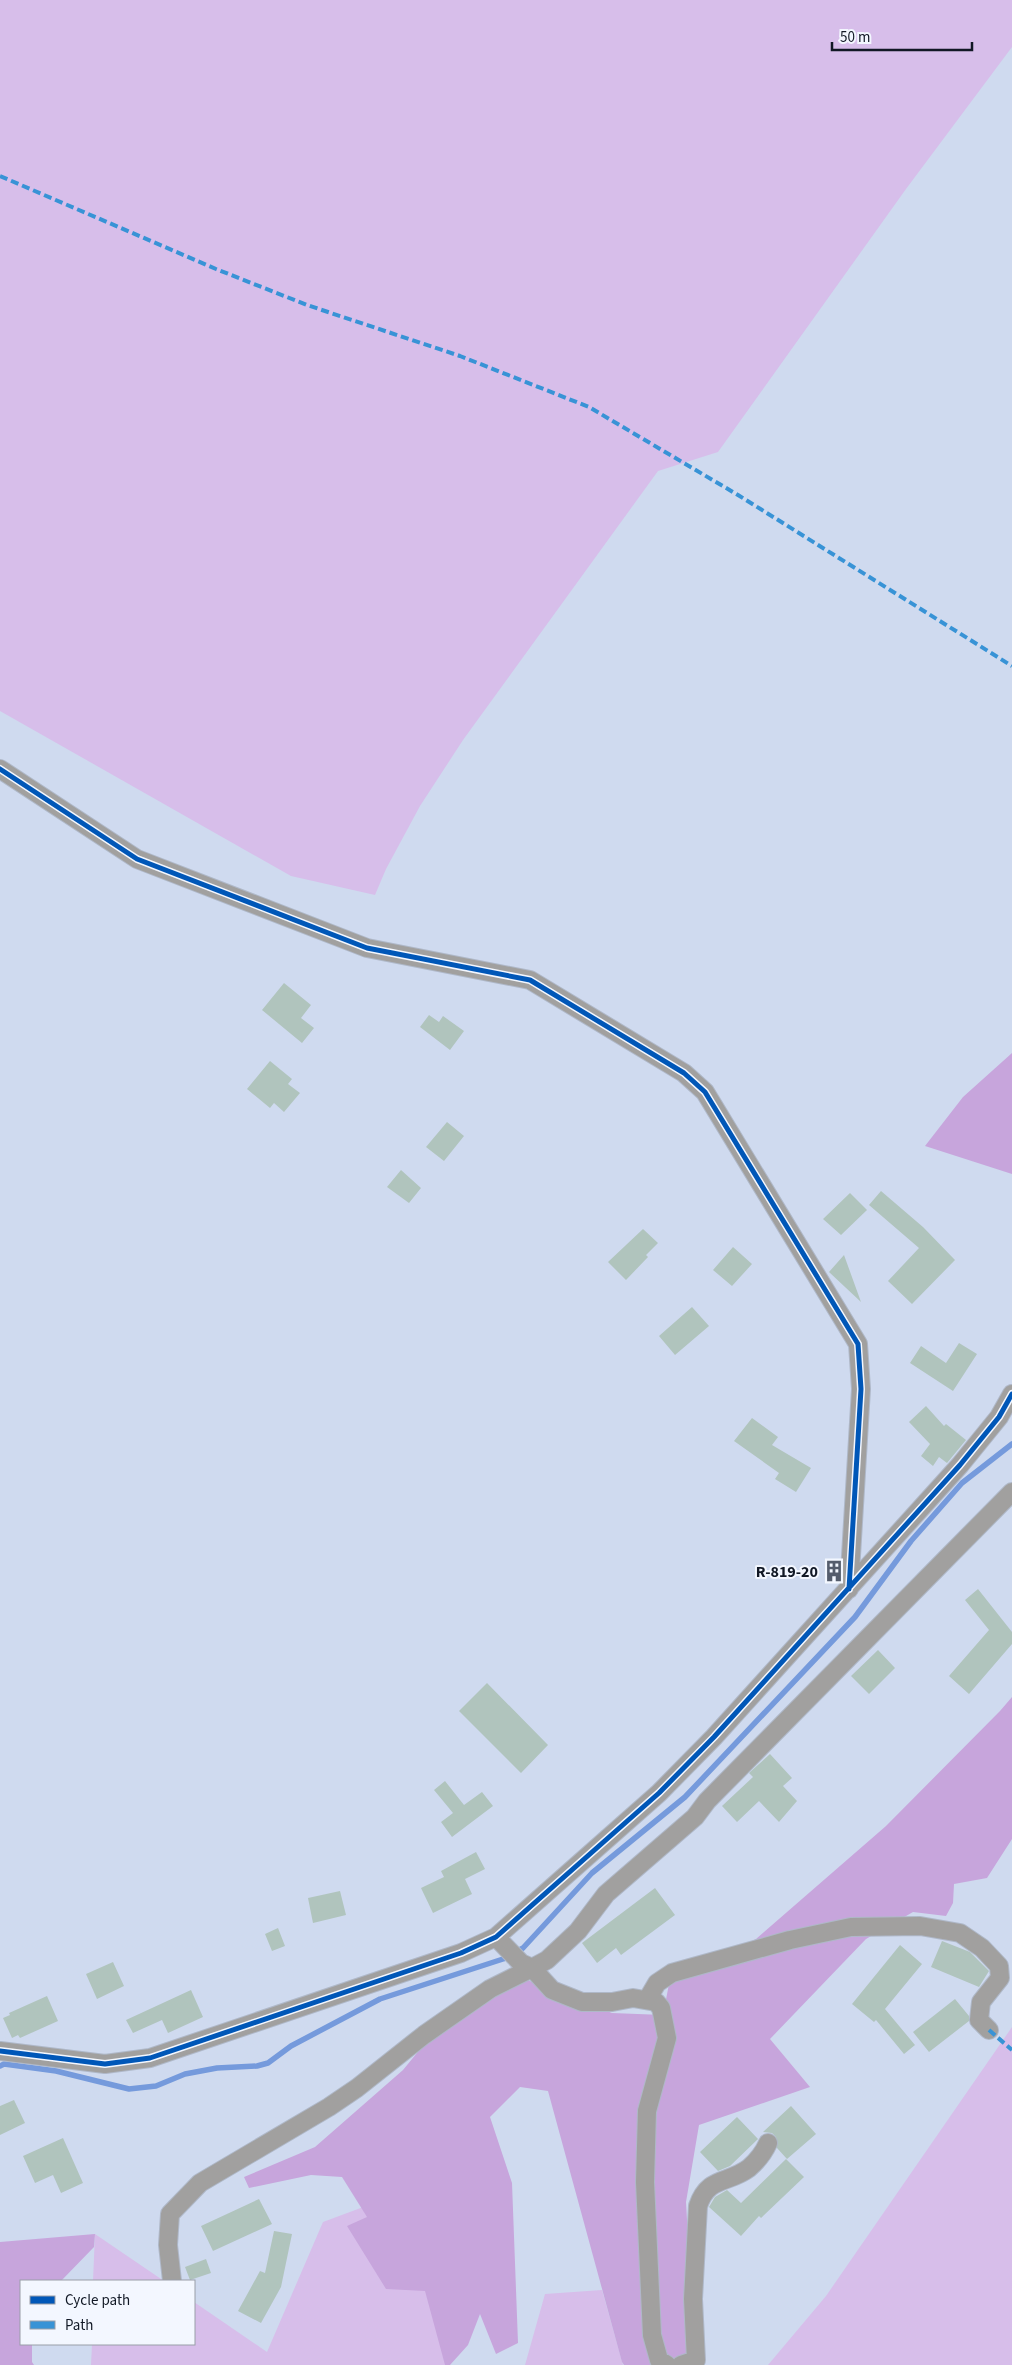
<svg xmlns="http://www.w3.org/2000/svg" width="1012" height="2365" font-family="'Source Sans 3',sans-serif">
<style>
.green{fill:#d7beea}
.forest{fill:#c7a5dc}
.lines{fill:none;stroke-linecap:round;stroke-linejoin:round}
.stream{stroke:#759adc;stroke-width:5.5}
.building{fill:#b0c4bd}
.minor-casing{stroke:#afb8c8;stroke-width:20}
.minor{stroke:#a1a09f;stroke-width:18}
.quiet{stroke:#3893d6;stroke-width:4;stroke-dasharray:8 4;stroke-linecap:butt}
.cycleway-casing{stroke:#f3f7ff;stroke-width:8}
.cycleway{stroke:#0057b8;stroke-width:5}
.labels{text-anchor:middle;stroke-width:4;stroke-linejoin:round;paint-order:stroke}
.poi-label{font-size:16px;font-weight:bold;fill:#111825;stroke:#f3f7ff;text-anchor:end}
</style>
<rect width="100%" height="100%" fill="#cfdaef"/>
<path class="green" d="M0,0H1012V47L906,189L718,452L658,471L463,740L420,806L386,869L375,895L291,876L0,711Z
M1012,2027V2365H768L826,2296Z
M374,2203L424,2281L450,2365H91L92,2344H194V2302L267,2352L323,2222Z
M95,2234L164,2281H93Z
M602,2290L623,2365H525L545,2294Z"/>
<path class="forest" d="M1012,1053V1174L925,1146L963,1097Z
M1012,1697V1839L987,1878L954,1884L953,1903L946,1916L913,1912L866,1939L770,2039L810,2087L699,2125L686,2202L689,2256L687,2365H624L622,2362L548,2091L520,2087L490,2117L512,2183L518,2343L496,2354L480,2314L468,2345L450,2365H445L425,2291L386,2289L347,2226L367,2217L342,2177L311,2175L249,2188L244,2177L315,2147L403,2070L463,1997L507,1972L612,2013L663,2015L669,1984L756,1939L886,1826L1000,1711Z
M95,2234L94,2247L61,2281H21V2344H32V2362L34,2365H0V2242Z"/>
<g class="lines">
<path class="stream" d="M0,2066L4,2064L56,2071L129,2089L156,2086L185,2074L217,2068L257,2066L268,2063L291,2046L380,1999L503,1959L523,1948L592,1873L685,1797L855,1617L911,1541L962,1483L1012,1444"/>
</g>
<path class="building" d="M284,983L311,1005L301,1018L314,1028L302,1043L262,1010Z
M429,1015L439,1022L443,1016L464,1031L450,1050L420,1027Z
M270,1061L292,1079L288,1084L300,1093L284,1112L274,1103L270,1108L247,1089Z
M447,1122L464,1136L444,1161L426,1147Z
M401,1170L421,1188L409,1203L387,1187Z
M881,1191L923,1227L955,1260L912,1304L888,1281L919,1248L869,1205Z
M850,1193L867,1210L841,1235L823,1219Z
M643,1229L658,1243L646,1255L648,1257L626,1280L608,1262Z
M733,1247L752,1264L732,1286L713,1270Z
M844,1255L861,1302L829,1272Z
M692,1307L709,1326L675,1355L659,1336Z
M959,1343L977,1354L953,1391L910,1363L921,1346L946,1363Z
M926,1406L944,1426L946,1424L966,1440L947,1463L939,1457L933,1466L921,1456L930,1444L909,1422Z
M752,1418L778,1437L772,1445L811,1468L796,1492L775,1479L779,1473L734,1441Z
M978,1589L1012,1632V1644L969,1694L949,1676L989,1630L965,1600Z
M878,1650L895,1668L869,1694L851,1676Z
M487,1683L548,1745L521,1773L459,1711Z
M770,1754L792,1778L783,1786L797,1801L779,1822L759,1801L737,1822L722,1806L753,1777L749,1773Z
M445,1781L464,1805L482,1792L493,1806L452,1837L441,1822L453,1813L434,1790Z
M476,1852L485,1869L465,1879L472,1894L433,1913L421,1888L444,1877L441,1871Z
M655,1888L675,1915L621,1955L616,1948L597,1963L582,1943Z
M340,1891L346,1915L313,1923L308,1898Z
M278,1928L285,1946L272,1951L265,1934Z
M942,1941L970,1952L989,1971L979,1987L931,1967Z
M900,1945L922,1964L885,2009L915,2045L904,2054L876,2020L874,2022L852,2004Z
M113,1962L124,1986L97,1999L86,1974Z
M191,1990L203,2017L168,2033L162,2020L133,2033L126,2020Z
M47,1996L58,2021L20,2038L18,2035L12,2038L3,2018L10,2015L9,2013Z
M955,1999L969,2016V2021L929,2052L913,2032Z
M14,2100L25,2123L0,2135V2106Z
M791,2106L816,2134L787,2159L777,2148L776,2137L772,2133L763,2132Z
M737,2117L758,2139L730,2166L718,2171L700,2152Z
M63,2138L83,2183L61,2193L53,2175L35,2183L23,2156Z
M786,2159L804,2177L761,2218L759,2216L741,2236L709,2207L715,2197L727,2190L741,2203Z
M259,2199L272,2224L213,2251L201,2226Z
M274,2231L292,2234L281,2287L261,2323L238,2311L260,2271L265,2273Z
M206,2259L211,2273L190,2280L185,2267Z"/>
<g class="lines">
<g class="minor-casing">
<path id="minor" d="M0,769L137,859L367,948L530,980L684,1073L705,1092L858,1344L861,1389L849,1589
M496,1937L521,1963L532,1968L547,1960L578,1931L606,1894L695,1817L707,1801L1012,1492
M647,2000L657,1983L672,1973L790,1940L851,1927L920,1926L960,1933L982,1948L999,1966L1000,1978L981,2002L979,2020L989,2030
M0,2051L105,2064L150,2058L461,1953L496,1937L659,1793L714,1737L960,1465L999,1417L1012,1394
M172,2281L168,2245L170,2214L200,2183L329,2107L357,2088L424,2035L490,1989L532,1968L552,1990L582,2002H612L633,1998L656,2002L661,2008L667,2038L647,2111L645,2182L652,2335L659,2360L667,2365
M681,2365L696,2360L693,2299L698,2206C708,2176 728,2184 749,2168C757,2161 764,2152 768,2143"/>
</g>
<use href="#minor" class="minor"/>
<path class="quiet" d="M0,176L216,269L307,305L460,356L589,407L738,495L1012,666
M989,2030L1012,2050"/>
<g class="cycleway-casing">
<path id="cycleway" d="M0,769L137,859L367,948L530,980L684,1073L705,1092L858,1344L861,1389L849,1589
M0,2051L105,2064L150,2058L461,1953L496,1937L659,1793L714,1737L960,1465L999,1417L1012,1394"/>
</g>
<use href="#cycleway" class="cycleway"/>
</g>
<defs>
<g id="building-bare" transform="scale(1.725)"><path d="M-4-6H4V6H1V3H-1V6H-4ZM-2.5-4.3h1.7v1.8h-1.7ZM.8-4.3h1.7v1.8H.8ZM-2.5-1h1.7V.8h-1.7ZM.8-1h1.7V.8H.8Z" fill="#545c6c" stroke="#f3f7ff" stroke-width="2.5" paint-order="stroke"/></g>
</defs>
<g fill-rule="evenodd">
<use href="#building-bare" x="834" y="1571"/>
</g>
<g class="labels">
<g class="poi-label">
<text x="818" y="1577">R-819-20</text>
</g>
</g>
<rect x="20" y="2280" width="175" height="65" fill="#f3f7ff" stroke="#999ea8"/>
<rect x="30" y="2296" width="25" height="8" fill="#0057b8" stroke="#999ea8"/>
<text x="65" y="2305" font-size="15" fill="#111825">Cycle path</text>
<rect x="30" y="2321" width="25" height="8" fill="#3893d6" stroke="#999ea8"/>
<text x="65" y="2330" font-size="15" fill="#111825">Path</text>
<path d="M832 42v8h140v-8" fill="none" stroke="#111825" stroke-width="2.5"/>
<text x="840" y="42" font-size="15" fill="#111825" stroke="#f3f7ff" stroke-width="4" paint-order="stroke">50 m</text>
</svg>
